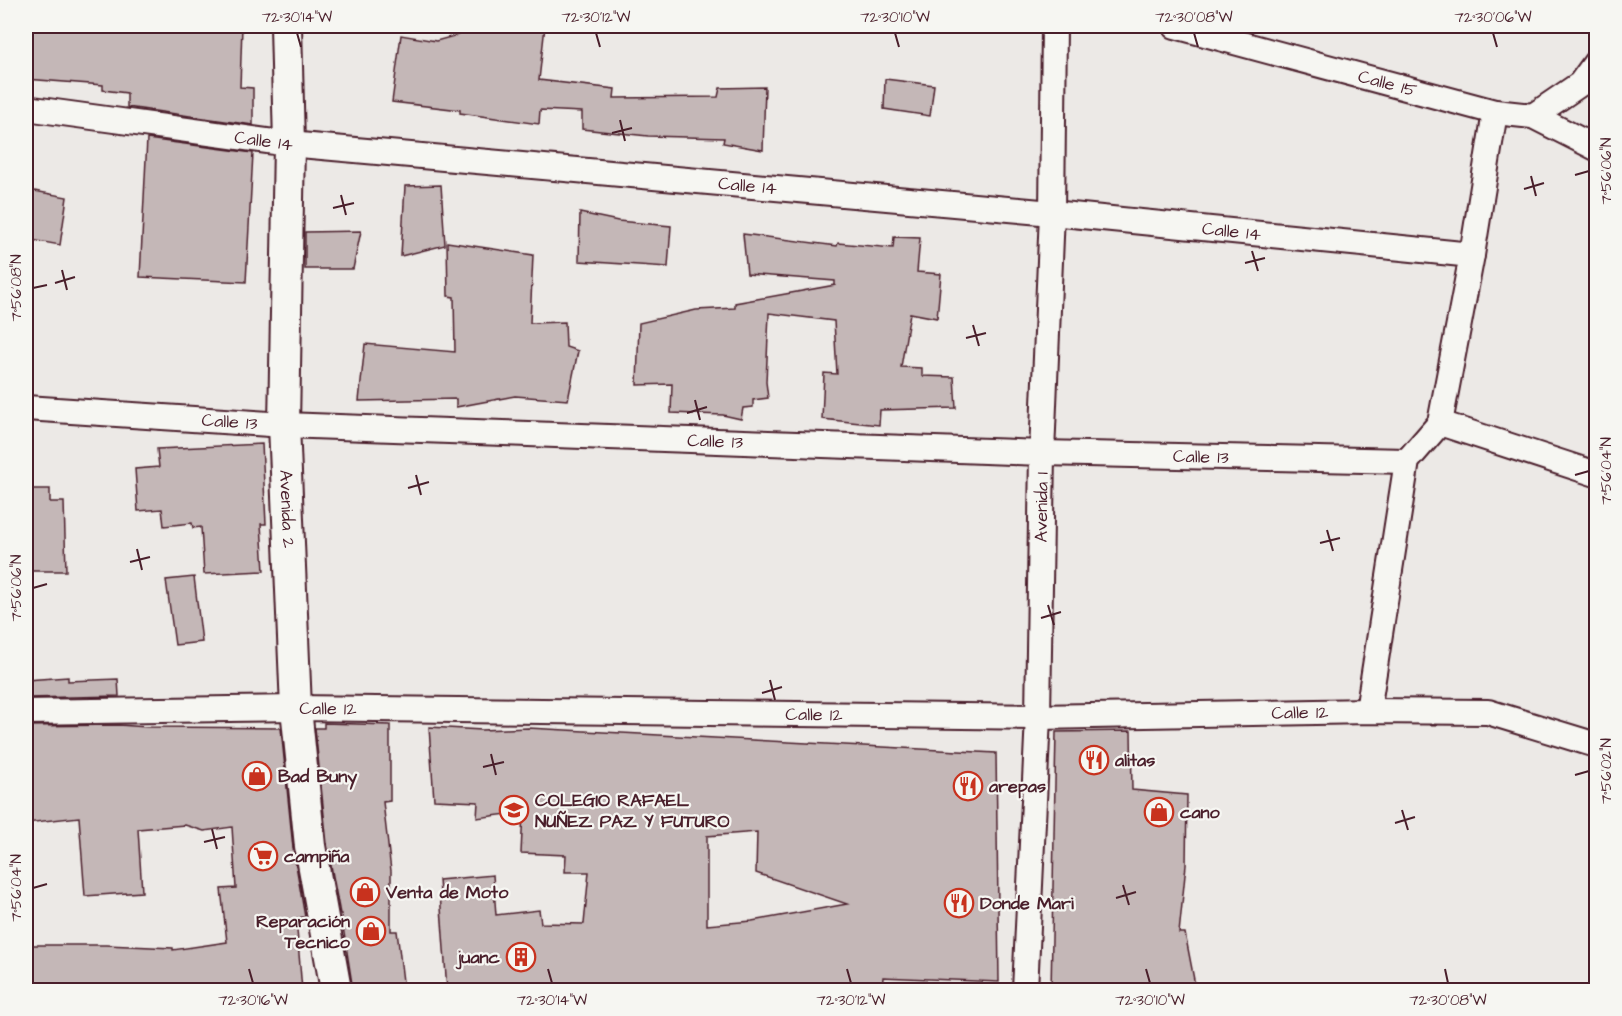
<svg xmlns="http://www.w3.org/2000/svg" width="1622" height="1016" font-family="'Architects Daughter',sans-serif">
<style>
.built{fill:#e0dad8}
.building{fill:#c4b7b7;stroke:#4a1f2b;stroke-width:1.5;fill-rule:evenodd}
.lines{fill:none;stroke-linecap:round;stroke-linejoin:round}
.minor-casing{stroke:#4a1f2b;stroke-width:28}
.tertiary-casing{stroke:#4a1f2b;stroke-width:34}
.minor{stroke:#f6f6f2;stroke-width:24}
.tertiary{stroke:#f6f6f2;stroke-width:30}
.ticks{fill:none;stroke:#4a1f2b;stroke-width:2}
.labels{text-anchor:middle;stroke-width:4.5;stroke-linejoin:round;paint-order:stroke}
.street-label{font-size:18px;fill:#4a1f2b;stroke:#f6f6f2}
.poi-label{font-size:18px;font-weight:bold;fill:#4a1f2b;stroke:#f6f6f2;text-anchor:start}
.neatline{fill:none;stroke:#4a1f2b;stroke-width:2}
.ticks-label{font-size:15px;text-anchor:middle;fill:#4a1f2b}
</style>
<rect width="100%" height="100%" fill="#ece9e6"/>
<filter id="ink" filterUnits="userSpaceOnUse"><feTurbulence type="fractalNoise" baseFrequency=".0167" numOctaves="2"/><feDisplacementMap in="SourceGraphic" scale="12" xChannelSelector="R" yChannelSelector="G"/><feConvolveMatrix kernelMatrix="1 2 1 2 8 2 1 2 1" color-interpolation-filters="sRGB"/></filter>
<g filter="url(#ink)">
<path class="built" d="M888,885L919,916V979L999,982V990H882Z"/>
<path class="building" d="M26,26H242L240,87L253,88V125L127,107V93L103,90V85L26,79Z
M460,26H545L539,80L615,89L614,98L718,97L720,88L765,87L763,150L723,143L724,138L648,136L582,129V112L540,110L539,124L460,113V110L392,102L401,35L436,41L458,35Z
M885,79L934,85L930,116L884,109Z
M147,139L253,153L246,282L140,277Z
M441,185L445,245L401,256L405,186Z
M29,190L67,197L60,245L26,239Z
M580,213L618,221L671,226L668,267L579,261Z
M361,231L353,269H305V232Z
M743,234L837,246L838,243L893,248L894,237L920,238L917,272L941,274L937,318L910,313L901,367L922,368V376L954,377L956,408L880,410L879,425L822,419L824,373L837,374L834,321L769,313L766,382L768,398L753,400V407L743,408L741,419L723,415L671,413L672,384L637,385L639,323L696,310L735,308V303L835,285V281L747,274Z
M447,242L533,255L530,323L565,322L566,347L578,351L568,400L515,396L456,407V399L359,401L365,344L455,352L454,297L448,296Z
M262,444L266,524H261L264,571L204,574L201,527L193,528L192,523L164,526L162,509L138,511L135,469L159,467L157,449Z
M26,489H50V502H64L66,571H26Z
M194,577L202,642L175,645L166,580Z
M68,677V681L118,679L119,696L26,698V680Z
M324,723L390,725V801L383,802L391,871V931H397L404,990H353L341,914H340L327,844L315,728H324Z
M119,725L147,727L281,728L293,848L305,917L296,918L302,990H26V945H106L173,948V950L227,942L221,889L236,888L232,827L204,831L185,825L138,829L142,892L85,896L79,817L26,823V726Z
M429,727L482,730L528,728L996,753L999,982L883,977L882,990H447L439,880L493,875L496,915L539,910L541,923L584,924L589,872H565L566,855L521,853L523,812L477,818L478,802L434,800ZM757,832L756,873L847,904L752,921L707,925V836Z
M1131,731L1132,790L1187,795L1186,865L1179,933H1185L1196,990H1051L1056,732Z"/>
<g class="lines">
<g class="minor-casing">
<g id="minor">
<path id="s1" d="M1175,26L1495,112L1533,116L1596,148"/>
<path id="s2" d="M26,108L289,144L1052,213L1472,255"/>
<path d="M1533,116L1580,84L1596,62"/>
<path id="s3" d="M26,408L284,425L1042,453L1407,461"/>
<path d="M1440,423L1596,474"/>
<path d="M1368,711L1407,461L1440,423L1472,255L1495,112"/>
<path id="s4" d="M26,712L296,708L1038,717L1368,711L1488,712L1596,745"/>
<path id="s5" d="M1025,990L1038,717L1042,453L1052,213L1054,26"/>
</g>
</g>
<g class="tertiary-casing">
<g id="tertiary">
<path id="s6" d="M286,26L289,144L284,425L296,708L310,846L336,990"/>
</g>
</g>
<use href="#minor" class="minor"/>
<use href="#tertiary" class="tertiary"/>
</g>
</g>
<path class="ticks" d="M297,33L301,47M596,33L600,47M895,33L899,47M1194,33L1198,47M1493,33L1497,47M620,120L625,141M612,133L632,128M1575,175L1589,171M1531,176L1536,196M1524,189L1544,183M341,195L346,215M333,208L354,203M1252,251L1258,271M1245,263L1265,258M62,270L67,290M55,283L75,277M33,288L47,285M973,325L979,346M966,338L986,333M695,400L700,420M687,413L707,407M416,475L421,495M1575,475L1589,471M408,488L429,482M1327,530L1333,551M1320,543L1340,538M137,549L142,570M130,562L150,557M33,588L47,584M1048,605L1054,625M1041,618L1061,612M770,680L775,700M762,693L782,687M491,754L496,775M483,767L504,762M1575,775L1589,771M1402,810L1408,830M1395,823L1415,817M212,829L217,849M204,842L225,837M1123,885L1129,905M33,888L47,884M1116,898L1136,892M249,969L253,983M548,969L552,983M847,969L851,983M1146,969L1150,983M1445,969L1448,983"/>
<defs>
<g id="restaurant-ring" transform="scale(1.5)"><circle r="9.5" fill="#f6f6f2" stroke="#c8321e" stroke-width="1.5"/><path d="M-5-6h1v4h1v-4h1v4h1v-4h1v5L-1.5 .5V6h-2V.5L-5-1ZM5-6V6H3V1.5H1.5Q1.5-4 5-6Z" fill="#c8321e"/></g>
<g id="shop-ring" transform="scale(1.5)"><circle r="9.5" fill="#f6f6f2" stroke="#c8321e" stroke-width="1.5"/><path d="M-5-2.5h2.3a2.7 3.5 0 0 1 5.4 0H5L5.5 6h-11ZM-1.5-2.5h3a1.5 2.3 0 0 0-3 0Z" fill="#c8321e"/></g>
<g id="school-ring" transform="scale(1.5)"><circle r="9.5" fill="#f6f6f2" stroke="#c8321e" stroke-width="1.5"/><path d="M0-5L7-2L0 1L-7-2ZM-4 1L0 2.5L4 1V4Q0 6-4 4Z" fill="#c8321e"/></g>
<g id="supermarket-ring" transform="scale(1.5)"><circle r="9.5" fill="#f6f6f2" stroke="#c8321e" stroke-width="1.5"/><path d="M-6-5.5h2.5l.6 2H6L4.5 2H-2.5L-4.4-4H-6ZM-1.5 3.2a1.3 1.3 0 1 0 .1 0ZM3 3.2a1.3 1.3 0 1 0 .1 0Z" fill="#c8321e"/></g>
<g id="building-ring" transform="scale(1.5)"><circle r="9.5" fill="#f6f6f2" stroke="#c8321e" stroke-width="1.5"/><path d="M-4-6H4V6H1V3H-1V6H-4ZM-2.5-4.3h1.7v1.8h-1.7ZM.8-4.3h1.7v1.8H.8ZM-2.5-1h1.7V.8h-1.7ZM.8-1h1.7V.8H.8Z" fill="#c8321e"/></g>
</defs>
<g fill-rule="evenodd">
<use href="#restaurant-ring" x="1094" y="760"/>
<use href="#shop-ring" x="257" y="776"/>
<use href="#restaurant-ring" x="968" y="786"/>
<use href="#school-ring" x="514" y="810"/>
<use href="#shop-ring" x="1159" y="812"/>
<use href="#supermarket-ring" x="263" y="856"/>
<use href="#shop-ring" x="365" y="892"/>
<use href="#restaurant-ring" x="959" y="903"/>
<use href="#shop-ring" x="371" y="931"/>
<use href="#building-ring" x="521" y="957"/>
</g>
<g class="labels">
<g class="street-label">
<text dy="6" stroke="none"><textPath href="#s1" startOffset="220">Calle 15</textPath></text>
<text dy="6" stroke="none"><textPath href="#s2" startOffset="240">Calle 14</textPath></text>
<text dy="6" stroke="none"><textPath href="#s2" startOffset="726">Calle 14</textPath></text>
<text dy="6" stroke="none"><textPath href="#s2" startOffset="1212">Calle 14</textPath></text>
<text dy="6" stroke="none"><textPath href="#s3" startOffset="204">Calle 13</textPath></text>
<text dy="6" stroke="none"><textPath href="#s3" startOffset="690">Calle 13</textPath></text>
<text dy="6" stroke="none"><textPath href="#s3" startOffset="1176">Calle 13</textPath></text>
<text dy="6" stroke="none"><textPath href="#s5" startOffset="483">Avenida 1</textPath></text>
<text dy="6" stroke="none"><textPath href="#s6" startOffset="483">Avenida 2</textPath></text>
<text dy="6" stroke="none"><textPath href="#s4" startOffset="302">Calle 12</textPath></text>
<text dy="6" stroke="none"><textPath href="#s4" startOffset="1274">Calle 12</textPath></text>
<text dy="6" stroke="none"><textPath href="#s4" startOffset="788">Calle 12</textPath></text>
</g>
<g class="poi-label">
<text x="1115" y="766">alitas</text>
<text x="278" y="782">Bad Buny</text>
<text x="989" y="792">arepas</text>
<text x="535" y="806">COLEGIO RAFAEL<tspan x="535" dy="21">NUÑEZ PAZ Y FUTURO</tspan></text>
<text x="1180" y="818">cano</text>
<text x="284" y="862">campiña</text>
<text x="386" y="898">Venta de Moto</text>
<text x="980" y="909">Donde Mari</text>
<text x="350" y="927" text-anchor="end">Reparación<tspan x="350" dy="21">Tecnico</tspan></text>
<text x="500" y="963" text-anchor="end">juanc</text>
</g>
</g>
<rect width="1622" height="1016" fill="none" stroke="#f6f6f2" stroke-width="66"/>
<rect x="33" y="33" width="1556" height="950" class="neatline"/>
<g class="ticks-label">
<text x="297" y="22">72°30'14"W</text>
<text x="596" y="22">72°30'12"W</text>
<text x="895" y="22">72°30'10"W</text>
<text x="1194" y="22">72°30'08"W</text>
<text x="1493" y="22">72°30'06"W</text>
<text transform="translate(1606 171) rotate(-90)" y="5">7°56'06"N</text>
<text transform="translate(16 288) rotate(-90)" y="5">7°56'08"N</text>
<text transform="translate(1606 471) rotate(-90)" y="5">7°56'04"N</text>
<text transform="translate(16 588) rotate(-90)" y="5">7°56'06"N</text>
<text transform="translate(1606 771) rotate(-90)" y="5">7°56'02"N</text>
<text transform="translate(16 888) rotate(-90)" y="5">7°56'04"N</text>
<text x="253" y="1005">72°30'16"W</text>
<text x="552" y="1005">72°30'14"W</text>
<text x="851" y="1005">72°30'12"W</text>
<text x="1150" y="1005">72°30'10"W</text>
<text x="1448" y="1005">72°30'08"W</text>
</g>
</svg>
